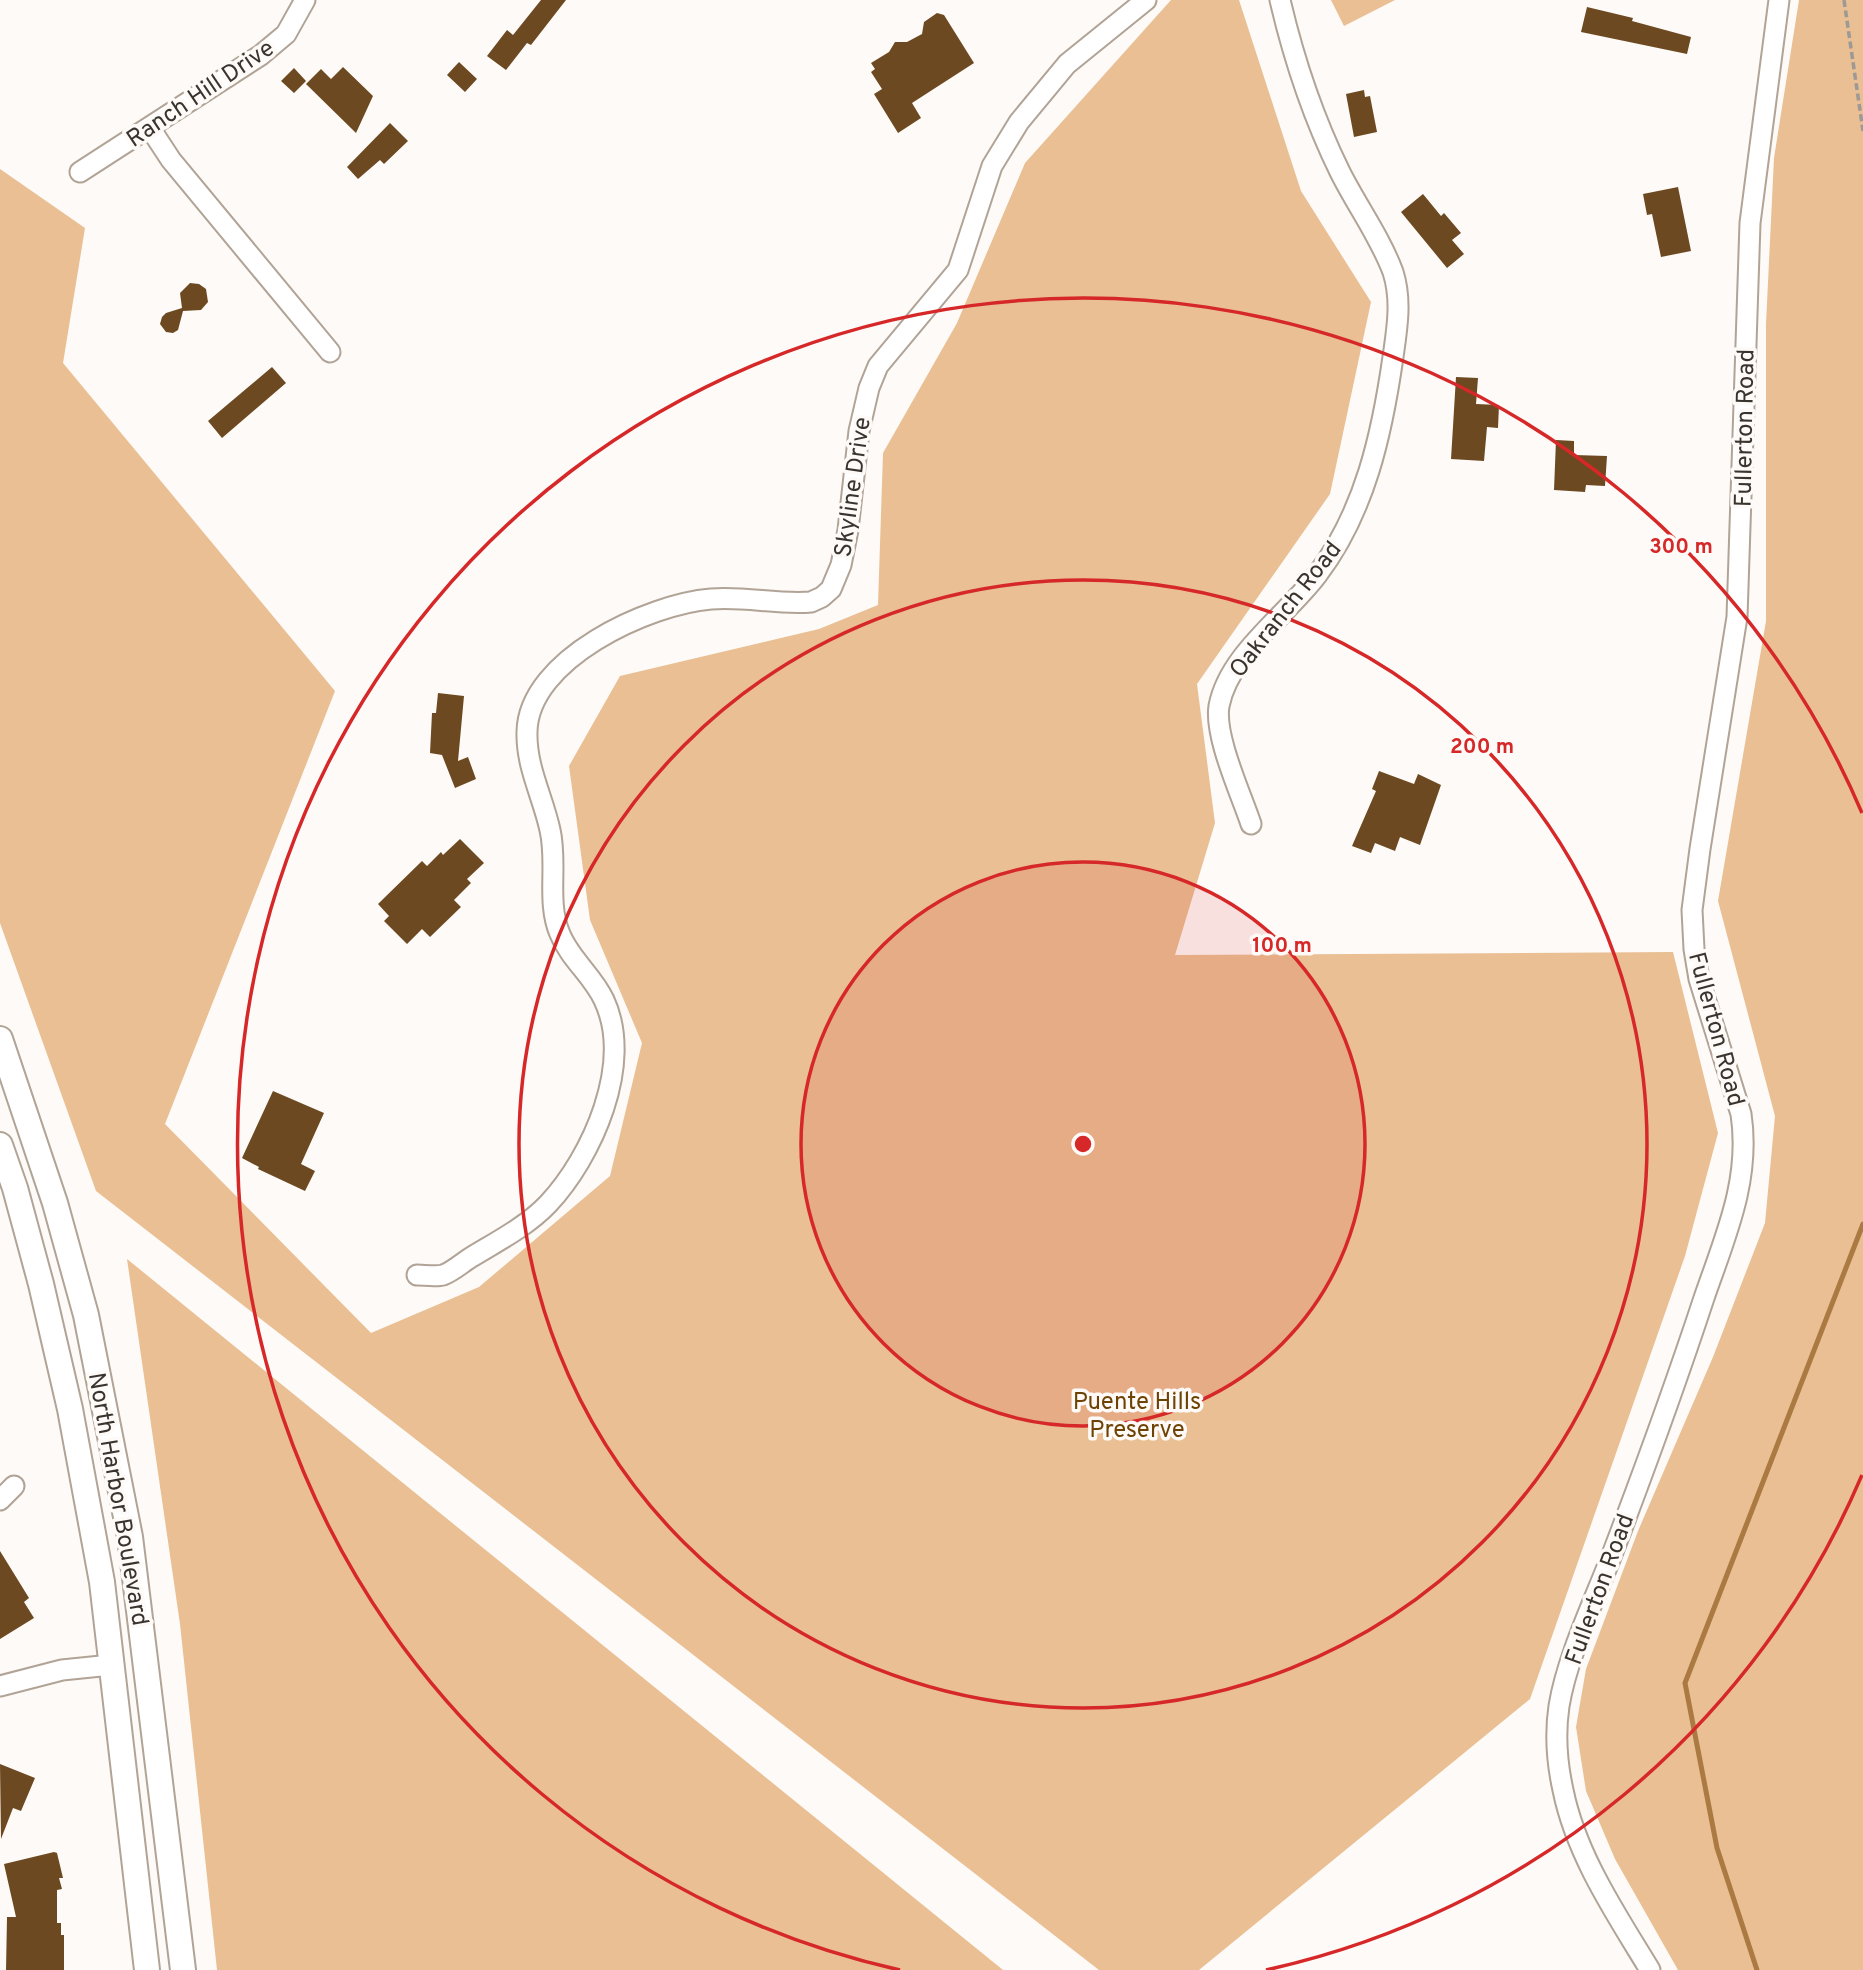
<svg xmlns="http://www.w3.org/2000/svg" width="1863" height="1970" font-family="Overpass,sans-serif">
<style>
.green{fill:#e9bf93}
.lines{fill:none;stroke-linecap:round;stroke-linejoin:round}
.stream{stroke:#aa7a42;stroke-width:5}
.building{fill:#6d4921}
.minor-casing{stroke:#b1a396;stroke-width:23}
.major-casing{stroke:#b1a396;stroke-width:28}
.path{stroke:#9d9994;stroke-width:3.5;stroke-dasharray:7 3.5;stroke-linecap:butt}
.minor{stroke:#fff;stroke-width:19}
.major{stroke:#fff;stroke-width:24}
.ring{fill:none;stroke:#d62828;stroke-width:3.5}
.labels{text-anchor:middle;stroke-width:7;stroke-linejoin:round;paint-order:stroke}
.street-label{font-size:24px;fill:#39342e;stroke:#fdfaf7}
.park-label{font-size:24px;fill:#6e4202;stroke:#fdfaf7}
.centre{fill:#d62828;stroke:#fdfaf7;stroke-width:3.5}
.ring-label{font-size:21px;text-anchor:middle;font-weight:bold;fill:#d62828;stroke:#fdfaf7;stroke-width:7;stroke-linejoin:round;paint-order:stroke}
</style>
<rect width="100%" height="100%" fill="#fdfaf7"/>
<path class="green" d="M1171,0H1239L1301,191L1371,302L1330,494L1197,684L1215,823L1175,955L1673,952L1718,1133L1685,1256L1530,1699L1199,1970H1099L96,1191L0,923V169L85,228L63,363L335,691L165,1124L371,1333L479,1287L610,1176L642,1043L590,920L569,766L620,676L819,629L878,605L883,453L957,323L1025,163Z
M1331,0H1395L1344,26Z
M1799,0H1863V1970H1678L1615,1859L1586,1791L1576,1727L1586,1669L1638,1531L1713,1357L1765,1223L1775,1116L1718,901L1766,621V324L1774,158Z
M127,1259L1003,1970H217L180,1624Z"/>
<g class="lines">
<path class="stream" d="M1757,1970L1717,1848L1685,1683L1863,1224"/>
</g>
<path class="building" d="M541,0H566L531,45L527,43L506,70L487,56L507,30L513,35Z
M1587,7L1633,18L1632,21L1691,37L1687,54L1581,32Z
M937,13L944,15L974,63L912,103L921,118L898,133L874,94L882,89L871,72L875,69L871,63L889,52L895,42H907L922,34L924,22Z
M459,62L477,79L465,92L447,75Z
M343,67L373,96L356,133L306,84L321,69L331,79Z
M294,68L306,81L294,93L281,81Z
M1364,90L1365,97L1370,96L1377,132L1354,137L1346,94Z
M390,123L408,141L384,164L380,160L358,179L347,167Z
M1678,187L1691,251L1661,257L1652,214L1647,215L1643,194Z
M1423,194L1441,216L1444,213L1461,233L1452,240L1464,254L1447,268L1401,212Z
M190,283L199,284L206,289L208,302L201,310L183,311L178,330L173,333L166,332L160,324L162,317L166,313L182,308L180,293Z
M272,367L286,383L222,438L208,421Z
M1456,377L1478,378L1476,404L1499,405L1498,428L1487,427L1484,461L1451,459Z
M1556,440L1574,441V455L1607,456L1605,486L1586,485L1585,492L1554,490Z
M438,693L464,696L458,761L468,757L476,779L455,788L442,755L430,753L432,713H436Z
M1379,771L1414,784L1418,774L1441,785L1420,845L1400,837L1395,851L1375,843L1371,853L1352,846L1376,791L1372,789Z
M460,839L484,863L467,879L471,883L454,900L461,907L430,937L422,929L407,944L384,921L389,916L378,904L422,861L427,866L441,852L443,855Z
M273,1091L324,1113L301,1164L315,1171L305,1191L258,1169L259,1167L242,1158Z
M0,1551L29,1598L24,1602L34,1618L0,1639Z
M0,1764L35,1778L21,1811L13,1808L1,1839Z
M54,1852L57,1853L63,1878H59L62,1889L57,1890V1923H61V1935H64V1970H6L7,1917H16L4,1864Z"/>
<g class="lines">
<g class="minor-casing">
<path id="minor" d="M150,128L171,160L330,352
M80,172L261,55L286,34L305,0
M1251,824C1241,794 1214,736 1219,706C1229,654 1286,616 1317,575C1365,512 1382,434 1393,357C1397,329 1402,300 1393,272C1380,237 1357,206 1340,172C1313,117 1294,60 1280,0
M417,1275C424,1275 436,1277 443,1275C452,1272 462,1263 470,1258C496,1242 526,1227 548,1204C592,1157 634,1064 604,1000C593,976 570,959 560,934C546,902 558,864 550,830C543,797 526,767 527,732C528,659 649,604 711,599C745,596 778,605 811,602L822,597L831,589L841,565L848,530L859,431L869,388L878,366L958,270L992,166L1019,122L1067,64L1146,0
M0,1500L14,1486
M0,1686L62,1670L111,1665
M1650,1970C1616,1914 1576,1855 1563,1790C1557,1763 1555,1733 1559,1706C1567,1657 1595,1599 1613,1552C1645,1468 1676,1383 1704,1298C1725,1237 1751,1180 1741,1114L1699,979L1694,949L1692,910L1700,849L1737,617L1750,223L1779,0"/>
</g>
<g class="major-casing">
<path id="major" d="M0,1039L55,1203L86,1315L130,1537L183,1970
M0,1145L15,1188L41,1284L70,1409L102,1582L147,1970"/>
</g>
<path class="path" d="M1844,0L1863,131"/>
<use href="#minor" class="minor"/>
<use href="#major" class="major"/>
</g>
<circle cx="1083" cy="1144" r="282" fill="#d62828" fill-opacity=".12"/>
<g class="ring">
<circle cx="1083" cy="1144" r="282"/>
<circle cx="1083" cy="1144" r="564"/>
<path d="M1862 1475A846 846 0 0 1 1266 1970M900 1970A846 846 0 1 1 1862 813"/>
</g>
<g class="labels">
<g class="street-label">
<text transform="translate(200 93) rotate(-34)" y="8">Ranch Hill Drive</text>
<text transform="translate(1744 428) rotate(-89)" y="8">Fullerton Road</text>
<text transform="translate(852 487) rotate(-82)" y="8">Skyline Drive</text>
<text transform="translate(1285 609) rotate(-52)" y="8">Oakranch Road</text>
<text transform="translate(1717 1029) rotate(75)" y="8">Fullerton Road</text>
<text transform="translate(119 1499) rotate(80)" y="8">North Harbor Boulevard</text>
<text transform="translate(1599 1589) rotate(-70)" y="8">Fullerton Road</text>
</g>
<g class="park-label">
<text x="1137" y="1409">Puente Hills<tspan x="1137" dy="28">Preserve</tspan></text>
</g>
</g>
<circle cx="1083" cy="1144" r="10" class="centre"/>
<g class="ring-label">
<text x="1681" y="553">300 m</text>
<text x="1482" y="753">200 m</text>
<text x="1282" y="952">100 m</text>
</g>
</svg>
